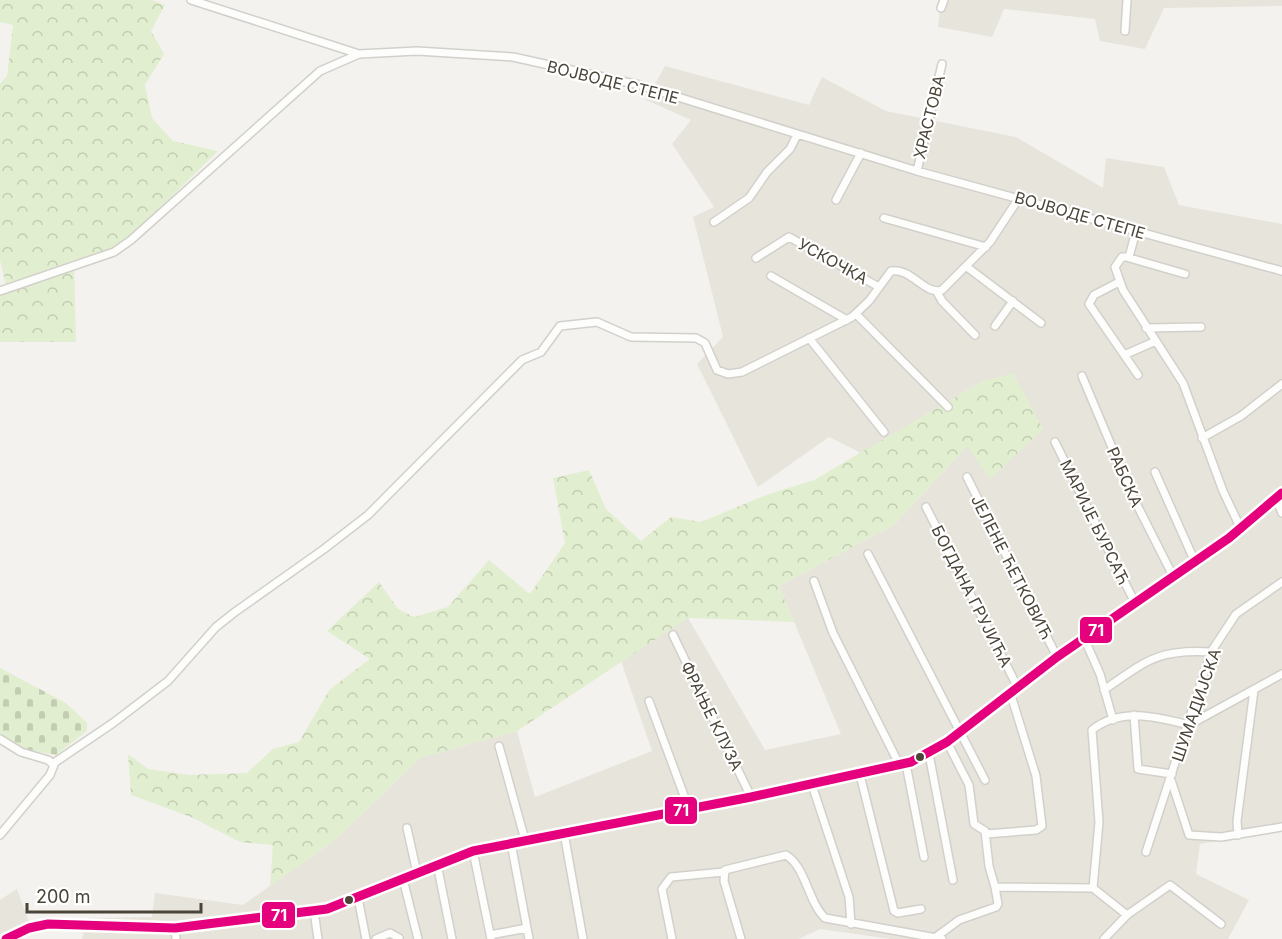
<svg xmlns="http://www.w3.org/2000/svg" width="1282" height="939" font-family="Inter,sans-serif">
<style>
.residential{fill:#e7e4dc}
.forest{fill:url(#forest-crowns)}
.cemetery{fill:url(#cemetery-stones)}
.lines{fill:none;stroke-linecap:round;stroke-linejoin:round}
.minor-casing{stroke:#d2d0cb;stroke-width:10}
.tertiary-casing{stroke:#d2d0cb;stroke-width:11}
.minor{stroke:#fdfdfc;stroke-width:7}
.tertiary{stroke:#fdfdfc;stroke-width:8}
.bus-1-casing{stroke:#fff;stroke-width:14}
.bus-1{stroke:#e5007d;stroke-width:9}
.bus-dot{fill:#4b4439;stroke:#fff;stroke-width:2}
.labels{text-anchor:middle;stroke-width:4.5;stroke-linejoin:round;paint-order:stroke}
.street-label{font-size:16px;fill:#4b4439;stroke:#fff}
.line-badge{stroke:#fff;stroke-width:2}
.badge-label{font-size:16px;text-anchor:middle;font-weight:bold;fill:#fff}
</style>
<defs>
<pattern id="forest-crowns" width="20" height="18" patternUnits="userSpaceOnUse" patternTransform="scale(1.5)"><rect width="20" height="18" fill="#e1eecf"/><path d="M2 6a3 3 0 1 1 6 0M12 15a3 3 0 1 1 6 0" fill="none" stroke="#c3cdb2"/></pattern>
<pattern id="cemetery-stones" width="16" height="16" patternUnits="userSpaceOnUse" patternTransform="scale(1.5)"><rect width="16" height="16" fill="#e1eecf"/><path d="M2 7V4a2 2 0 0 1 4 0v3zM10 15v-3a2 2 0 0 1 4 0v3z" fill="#c3cdb2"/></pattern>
</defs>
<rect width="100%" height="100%" fill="#f4f2ee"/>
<path class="residential" d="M941,0H1282V6L1164,8L1145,49L1100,41L1095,19L1004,9L992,37L938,27Z
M665,66L809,105L822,77L886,111L1016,137L1103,188L1106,158L1164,167L1179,205L1282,224V829L1200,844L1196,874L1249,900L1228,939H891L820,929L799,939H82L87,918L152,917L155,893L243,905L335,840L420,758L517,731L535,797L652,751L621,661L688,618L765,750L841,734L779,586L894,525L967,446L983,381L861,453L829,437L758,487L697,364L723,337L693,217L714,207L672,144L691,120L646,100Z
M17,889L33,933L20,939H0V900Z"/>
<path class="forest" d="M0,0H152L165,5L151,31L164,54L145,85L152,118L173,141L218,151L115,252L74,262L76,342H0V294L7,290L0,260V84L7,76L13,25L0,22Z
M1013,373L1043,429L990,479L967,446L894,525L779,586L794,622L688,618L517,731L420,758L335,840L270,886L273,845L240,842L191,817L131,795L128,754L148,769L189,775L247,773L273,749L299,742L330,689L370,659L327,631L379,582L398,609L414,617L448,607L489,560L530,594L565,543L553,478L589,470L606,509L641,541L671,517L701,522L766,495L814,480L983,381Z"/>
<path class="cemetery" d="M0,668L66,703L87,723V731L56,755L19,748L0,736Z"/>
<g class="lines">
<g class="minor-casing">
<path id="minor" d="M191,0L359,54
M941,8L944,0
M1125,31L1127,0
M917,171L942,64
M836,200L861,153
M884,218L986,247
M714,222L749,198L767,172L790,149L797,135
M1129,257L1136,231
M756,258L789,237L879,287
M967,267L1041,323
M1185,274L1126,257H1122L1115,267L1123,290L1183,383L1223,491L1241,529
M771,276L847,320
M1119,282L1094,295L1089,304L1138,375
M0,291L114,252L131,240L320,71L359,54L417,51L513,57L639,85L917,171L1282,271
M937,292L942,301L975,335
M856,314L948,407
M995,326L1013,301
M1146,328L1201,327
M809,338L884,432
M1124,355L1156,341
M1082,376L1132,495L1173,576
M1202,438L1241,416L1282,384
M1055,442L1135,603
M1155,472L1195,562
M967,477L1057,657
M1276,498L1282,513
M926,507L1017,686
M868,554L985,780
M814,581L833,633L900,766
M673,635L751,797
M1084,638L1100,674L1113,720
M1104,690C1146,661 1157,649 1211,652
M649,701L689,809
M1134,715L1138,769L1172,774
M0,739L21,752L48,760L54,765L50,775L0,835
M947,742L969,785L974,824L985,831L989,866L995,887
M499,746L525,840
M929,754L953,880
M54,763L113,723L168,681L216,627L235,612L324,549L368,515L522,360L541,352L560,326L597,322L631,337L696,338L705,343L717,370L728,374L742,372L852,317L869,301L891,271C911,267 925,296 942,290L990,242L1019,198
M906,764L924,857
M860,775L894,911L898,913L921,909
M1171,780L1189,835L1221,837L1282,827
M812,785L849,897L851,924
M407,828L417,873
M564,833L583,939
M986,834L1036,830L1042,826L1036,776L1010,692
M1238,835L1237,821L1254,690
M511,843L529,939
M473,851L491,939
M1146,852L1211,652L1236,614L1282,582
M437,864L452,939
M403,879L418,939
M358,898L366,939
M314,911L318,939
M1221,924L1170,885L1127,915L1093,888L1099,822L1092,730C1121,707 1157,717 1189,725L1282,674
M175,928L176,939
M490,935L527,928
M936,937L959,920L996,907L998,904L995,887L1093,888
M376,939L390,933L399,938
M672,939L662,889L671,877L724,872
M741,939L724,881L725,870L786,855C806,867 808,902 825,918L942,939
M1104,939L1127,915"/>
</g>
<g class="tertiary-casing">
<path id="tertiary" d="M6,939L29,928L48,924L175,928L327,909L473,851L751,797L911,762L947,742L1057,657L1229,538L1282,493"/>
</g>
<use href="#minor" class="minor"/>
<use href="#tertiary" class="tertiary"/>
<g class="bus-1-casing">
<path id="bus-1" d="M6,939L29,928L48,924L175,928L327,909L473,851L751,797L911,762L947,742L1057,657L1229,538L1282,493"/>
</g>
<use href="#bus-1" class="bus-1"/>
</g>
<g class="bus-dot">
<circle cx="920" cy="757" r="5"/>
<circle cx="349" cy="900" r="5"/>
</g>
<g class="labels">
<g class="street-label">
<text transform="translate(613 82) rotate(14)" y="6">ВОЈВОДЕ СТЕПЕ</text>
<text transform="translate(929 117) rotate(-76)" y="6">ХРАСТОВА</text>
<text transform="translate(1080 215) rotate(16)" y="6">ВОЈВОДЕ СТЕПЕ</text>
<text transform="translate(833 261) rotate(29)" y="6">УСКОЧКА</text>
<text transform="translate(1125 477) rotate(66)" y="6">РАБСКА</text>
<text transform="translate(1095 522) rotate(64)" y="6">МАРИЈЕ БУРСАЋ</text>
<text transform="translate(1012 567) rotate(63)" y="6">ЈЕЛЕНЕ ЋЕТКОВИЋ</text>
<text transform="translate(972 596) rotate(63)" y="6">БОГДАНА ГРУЈИЋА</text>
<text transform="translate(1196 705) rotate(-71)" y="6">ШУМАДИЈСКА</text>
<text transform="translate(712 716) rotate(64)" y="6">ФРАЊЕ КЛУЗА</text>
</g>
</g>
<g class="line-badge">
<rect x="1079" y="616" width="34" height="28" rx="6" fill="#e5007d"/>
<rect x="664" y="796" width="34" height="29" rx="6" fill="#e5007d"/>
<rect x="261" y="901" width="35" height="28" rx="6" fill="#e5007d"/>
</g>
<g class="badge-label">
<text x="1096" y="636">71</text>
<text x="681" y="816">71</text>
<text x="279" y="921">71</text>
</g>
<path d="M27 903v9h174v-9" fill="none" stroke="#4b4439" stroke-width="3"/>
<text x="36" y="903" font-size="18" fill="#4b4439" stroke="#ffffff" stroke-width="4.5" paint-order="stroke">200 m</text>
</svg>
